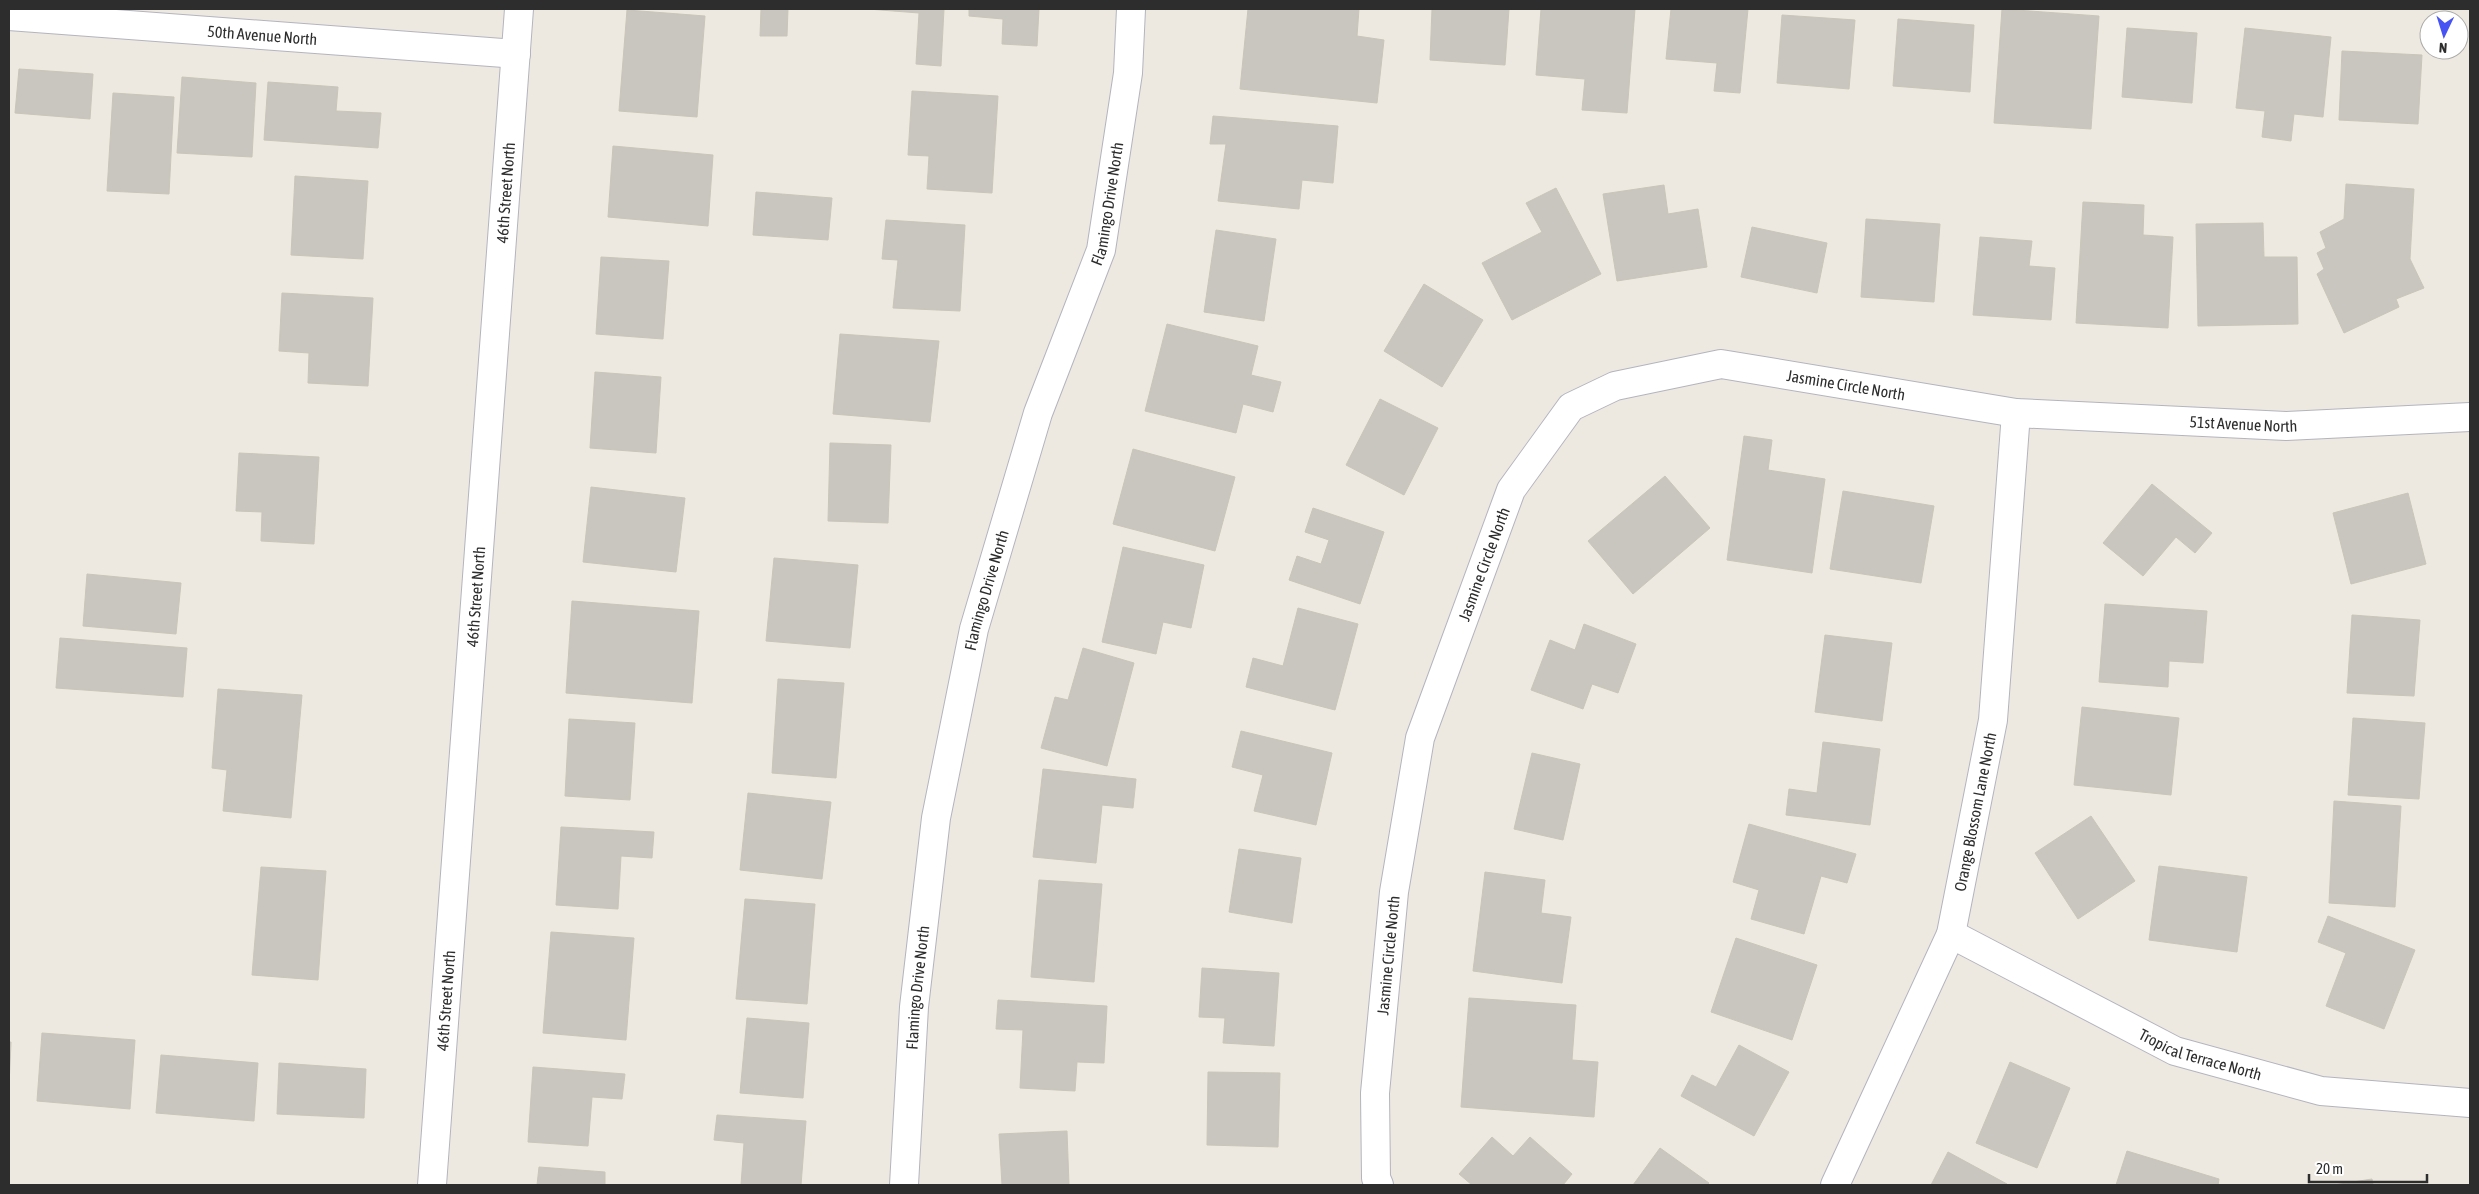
<svg xmlns="http://www.w3.org/2000/svg" width="2479" height="1194" font-family="'Asap Condensed',sans-serif">
<style>
.building{fill:#c9c6bf;stroke:#c9c5b9}
.lines{fill:none;stroke-linecap:round;stroke-linejoin:round}
.minor-casing{stroke:#b3b4bf;stroke-width:30}
.minor{stroke:#fff;stroke-width:28}
.labels{text-anchor:middle;stroke-width:5;stroke-linejoin:round;paint-order:stroke}
.street-label{font-size:16px;fill:#2d2d2d;stroke:#fff}
</style>
<rect width="100%" height="100%" fill="#eee9e0"/>
<path class="building" d="M761,9H788L787,36H760Z
M868,9H944L941,66L916,64L919,13Z
M969,9H1039L1037,46L1002,44L1003,19L969,16Z
M1248,9H1359L1357,36L1384,40L1377,103L1240,89Z
M1432,9H1509L1505,65L1430,60Z
M1541,9H1635L1627,113L1582,110L1585,79L1536,75Z
M1671,9H1748L1740,93L1714,91L1717,63L1666,59Z
M2002,9L2099,16L2091,129L1994,123Z
M627,10L705,16L697,117L619,111Z
M1782,15L1855,20L1849,89L1777,83Z
M1898,19L1974,25L1970,92L1893,86Z
M2127,28L2197,33L2192,103L2122,97Z
M2245,28L2331,37L2323,117L2294,114L2291,141L2262,137L2265,111L2236,108Z
M2342,51L2422,55L2418,124L2339,120Z
M19,69L93,74L90,119L15,113Z
M182,77L256,83L252,157L177,153Z
M268,82L338,87L336,111L381,113L378,148L264,140Z
M912,91L998,96L992,193L927,189L929,156L908,155Z
M113,93L174,97L169,194L107,191Z
M1213,116L1338,126L1333,183L1302,180L1299,209L1218,201L1226,144H1210Z
M613,146L713,155L708,226L608,217Z
M295,176L368,181L363,259L291,255Z
M2346,184L2414,189L2410,259L2424,288L2396,299L2399,307L2344,333L2317,274L2324,269L2317,253L2326,248L2320,232L2344,219Z
M1664,185L1668,214L1698,209L1707,267L1617,281L1603,194Z
M1556,188L1601,274L1512,320L1482,263L1542,232L1526,203Z
M756,192L832,198L828,240L753,235Z
M2083,202L2144,205L2143,235L2173,237L2168,328L2076,323Z
M1866,219L1940,224L1934,302L1861,297Z
M886,220L965,225L960,311L893,308L898,260L882,259Z
M2263,223L2264,257H2297L2298,324L2198,326L2196,224Z
M1752,227L1827,243L1817,293L1741,277Z
M1216,230L1276,239L1264,321L1204,312Z
M1980,237L2032,241L2029,266L2055,268L2051,320L1973,315Z
M601,257L669,261L663,339L596,334Z
M1424,284L1483,320L1442,387L1384,351Z
M282,293L373,298L368,386L308,383L309,353L279,351Z
M1167,324L1258,346L1251,375L1281,382L1273,412L1243,404L1236,433L1145,411Z
M840,334L939,341L930,422L833,414Z
M595,372L661,377L656,453L590,448Z
M1380,399L1438,428L1404,495L1346,465Z
M1744,436L1772,440L1768,470L1825,479L1812,573L1727,560Z
M830,443L891,445L888,523L828,521Z
M1133,449L1235,477L1215,551L1113,524Z
M239,453L319,457L314,544L261,541L262,512L236,511Z
M1665,476L1710,528L1633,594L1588,541Z
M2152,484L2212,533L2195,553L2176,537L2143,576L2103,543Z
M591,487L685,498L676,572L583,562Z
M1843,491L1934,506L1921,583L1830,569Z
M2408,493L2426,564L2351,584L2333,513Z
M1313,508L1384,532L1360,604L1289,580L1297,556L1321,564L1329,540L1305,532Z
M1123,547L1204,565L1191,628L1163,622L1156,654L1102,642Z
M774,558L858,565L850,648L766,641Z
M87,574L181,583L176,634L83,626Z
M572,601L699,611L692,703L566,693Z
M2105,604L2207,611L2203,663L2169,661L2168,687L2099,682Z
M1298,608L1358,624L1335,710L1246,687L1253,658L1283,666Z
M2352,615L2420,620L2414,696L2347,693Z
M1584,624L1636,644L1618,693L1592,684L1583,709L1531,690L1550,640L1575,650Z
M1825,635L1892,643L1882,721L1815,712Z
M60,638L187,648L183,697L56,688Z
M1083,648L1134,663L1107,766L1041,748L1055,697L1068,700Z
M778,679L844,683L836,778L772,773Z
M218,689L302,695L291,818L223,811L227,770L212,768Z
M2082,707L2179,718L2171,795L2074,785Z
M2353,718L2425,723L2419,799L2348,795Z
M569,719L635,723L630,800L565,796Z
M1241,731L1332,753L1316,825L1254,811L1263,775L1232,767Z
M1823,742L1880,749L1870,825L1786,815L1789,789L1817,793Z
M1532,753L1580,764L1563,840L1514,829Z
M1043,769L1136,779L1133,808L1102,805L1096,863L1033,857Z
M748,793L831,802L822,879L740,870Z
M2334,801L2401,806L2395,907L2329,903Z
M2091,816L2135,881L2078,919L2035,853Z
M1749,824L1856,854L1847,883L1821,876L1804,934L1751,919L1759,890L1733,882Z
M561,827L654,832L652,858L621,856L618,909L556,905Z
M1239,849L1301,858L1292,923L1229,912Z
M2159,866L2247,877L2237,952L2149,940Z
M261,867L326,871L318,980L252,975Z
M1485,872L1545,880L1541,913L1571,917L1562,983L1473,971Z
M1039,880L1102,884L1094,982L1031,977Z
M745,899L815,904L807,1004L736,999Z
M2328,916L2415,950L2384,1029L2326,1006L2346,953L2318,942Z
M551,932L634,938L626,1040L543,1033Z
M1736,938L1817,965L1792,1040L1711,1012Z
M1202,968L1279,973L1274,1046L1223,1043L1225,1018L1199,1017Z
M1469,998L1576,1005L1572,1060L1598,1062L1594,1117L1461,1107Z
M998,1000L1107,1006L1104,1063L1077,1062L1075,1091L1020,1088L1023,1030L996,1029Z
M747,1018L809,1023L803,1098L740,1093Z
M42,1033L135,1040L130,1109L37,1101Z
M9,1042H11L9,1086Z
M1739,1045L1789,1072L1754,1136L1681,1096L1692,1075L1716,1087Z
M161,1055L258,1063L254,1121L156,1113Z
M2010,1062L2070,1088L2037,1168L1976,1143Z
M279,1063L366,1069L364,1118L277,1114Z
M533,1067L625,1074L622,1099L592,1097L588,1146L528,1142Z
M1208,1072L1280,1073L1278,1147L1207,1145Z
M717,1115L806,1121L801,1185H741L744,1143L714,1140Z
M1067,1131L1069,1185H1002L999,1134Z
M1492,1137L1513,1156L1530,1137L1572,1174L1563,1185H1472L1459,1174Z
M1660,1148L1709,1183L1707,1185H1633Z
M2127,1151L2219,1179L2218,1185H2116Z
M1948,1152L2007,1184L2006,1185H1931Z
M539,1167L605,1172V1185H537Z
M2372,1179L2373,1185H2334Z"/>
<g class="lines">
<g class="minor-casing">
<g id="minor">
<path id="s1" d="M9,16L516,54"/>
<path id="s2" d="M1951,934L2175,1051L2321,1091L2470,1103"/>
<path id="s3" d="M432,1185L519,9"/>
<path id="s4" d="M904,1185L914,1007L936,818L974,629L1038,413L1101,250L1128,73L1131,9"/>
<path id="s5" d="M1379,1185L1376,1178L1375,1093L1394,892L1420,738L1511,490L1571,407L1615,386L1721,364L2016,413L2286,426L2470,417"/>
<path id="s6" d="M1835,1185L1951,934L1993,720L2016,413"/>
</g>
</g>
<use href="#minor" class="minor"/>
</g>
<g class="labels">
<g class="street-label">
<text dy="6" stroke="none"><textPath href="#s1" startOffset="254">50th Avenue North</textPath></text>
<text dy="6" stroke="none"><textPath href="#s3" startOffset="995">46th Street North</textPath></text>
<text dy="6" stroke="none"><textPath href="#s4" startOffset="1008">Flamingo Drive North</textPath></text>
<text dy="6" stroke="none"><textPath href="#s5" startOffset="1101">Jasmine Circle North</textPath></text>
<text dy="6" stroke="none"><textPath href="#s5" startOffset="1501">51st Avenue North</textPath></text>
<text dy="6" stroke="none"><textPath href="#s5" startOffset="636">Jasmine Circle North</textPath></text>
<text dy="6" stroke="none"><textPath href="#s4" startOffset="602">Flamingo Drive North</textPath></text>
<text dy="6" stroke="none"><textPath href="#s3" startOffset="590">46th Street North</textPath></text>
<text dy="6" stroke="none"><textPath href="#s6" startOffset="401">Orange Blossom Lane North</textPath></text>
<text dy="6" stroke="none"><textPath href="#s5" startOffset="231">Jasmine Circle North</textPath></text>
<text dy="6" stroke="none"><textPath href="#s4" startOffset="198">Flamingo Drive North</textPath></text>
<text dy="6" stroke="none"><textPath href="#s3" startOffset="185">46th Street North</textPath></text>
<text dy="6" stroke="none"><textPath href="#s2" startOffset="278">Tropical Terrace North</textPath></text>
</g>
</g>
<rect width="2479" height="1194" fill="none" stroke="#2d2d2d" stroke-width="20"/>
<g transform="translate(2444 35) rotate(184)"><circle r="24" fill="#ffffff" stroke="#ababab"/>
<path d="M0-4L9 19L0 12L-9 19Z" fill="#4753f3"/>
<text y="-8" font-size="14" font-weight="bold" text-anchor="middle" fill="#2d2d2d">N</text>
</g>
<path d="M2309 1174v8h118v-8" fill="none" stroke="#2d2d2d" stroke-width="2.5"/>
<text x="2316" y="1174" font-size="15" fill="#2d2d2d" stroke="#ffffff" stroke-width="4" paint-order="stroke">20 m</text>
</svg>
